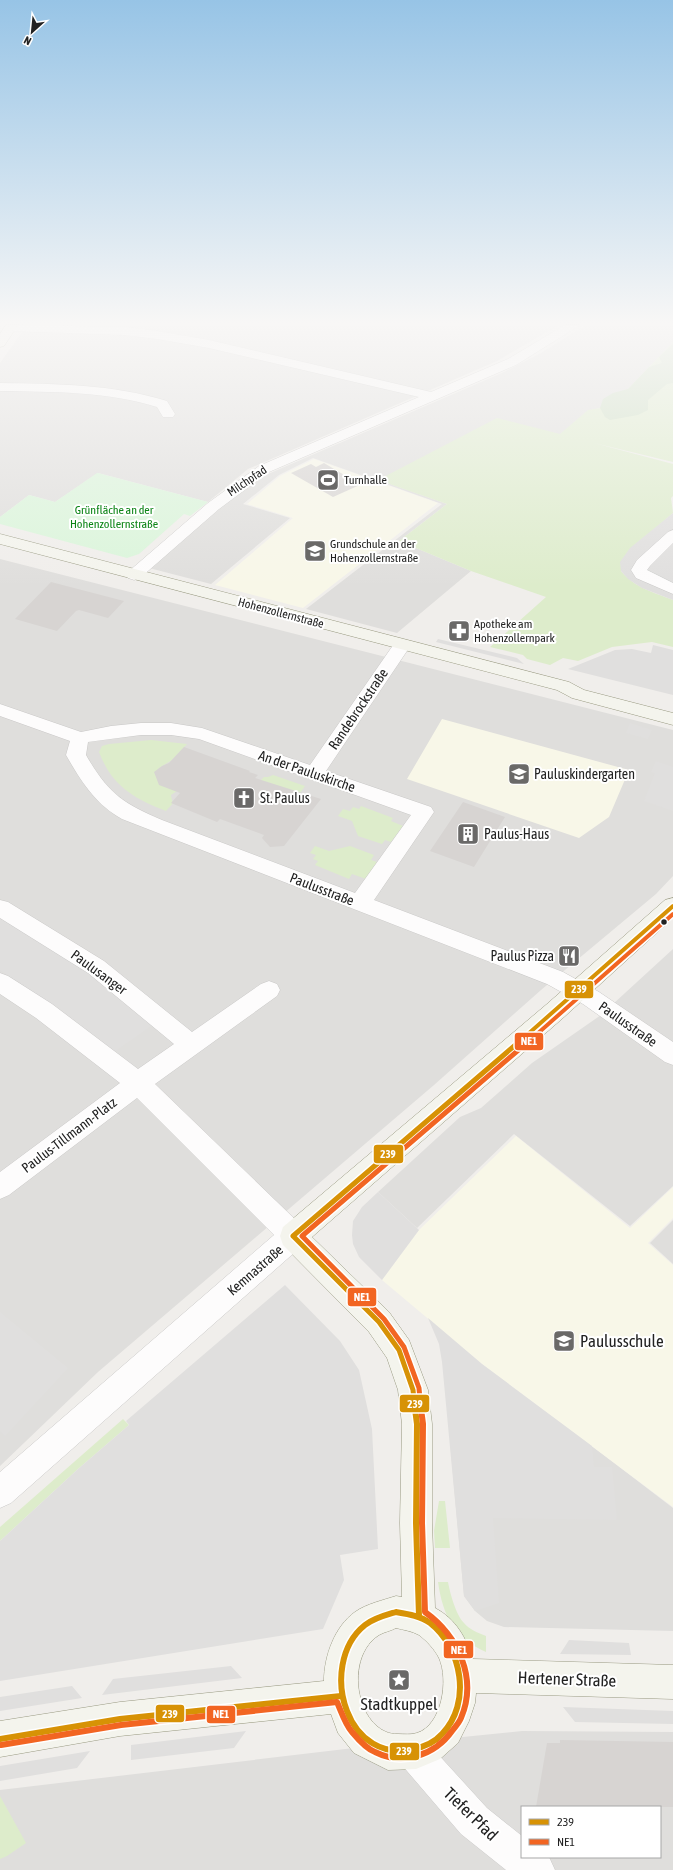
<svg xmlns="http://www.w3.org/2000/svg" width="673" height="1870" font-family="'Asap Condensed',sans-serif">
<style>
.residential{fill:#dfdedc;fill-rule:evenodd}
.education{fill:#f8f7e8}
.grass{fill:#ddeccb}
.forest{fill:#cbdec1}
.park{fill:#daf5da}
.parking{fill:#e0dfde}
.building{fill:#d7d4d2}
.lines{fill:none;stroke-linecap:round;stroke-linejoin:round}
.street-casing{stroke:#c9c8c7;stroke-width:1}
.secondary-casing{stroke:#999a82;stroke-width:1}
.street{fill:#fdfcfc;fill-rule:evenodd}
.secondary{fill:#f4f4ed;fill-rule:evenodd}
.bus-1-far2-casing{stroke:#fff;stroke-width:7}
.bus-1-far1-casing{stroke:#fff;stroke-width:8}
.bus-1-casing{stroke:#fff;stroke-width:9}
.bus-2-far2-casing{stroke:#fff;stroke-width:7}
.bus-2-far1-casing{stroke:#fff;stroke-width:8}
.bus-2-casing{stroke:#fff;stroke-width:9}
.bus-1-far2{stroke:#d79205;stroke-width:4}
.bus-1-far1{stroke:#d79205;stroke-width:5}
.bus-1{stroke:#d79205;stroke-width:6}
.bus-2-far2{stroke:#f26522;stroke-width:4}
.bus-2-far1{stroke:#f26522;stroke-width:5}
.bus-2{stroke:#f26522;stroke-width:6}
.bus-dot{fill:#222;stroke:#fff;stroke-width:1.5}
.labels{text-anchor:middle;stroke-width:4;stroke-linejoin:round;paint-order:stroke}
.far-poi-label{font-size:12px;fill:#222;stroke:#fff;text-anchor:start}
.far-street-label{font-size:12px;fill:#222;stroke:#fff}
.far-park-label{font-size:12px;fill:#0c8416;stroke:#fff}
.street-label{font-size:14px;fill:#222;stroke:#fff}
.poi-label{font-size:14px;fill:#222;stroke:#fff;text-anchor:start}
.near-poi-label{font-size:17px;fill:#222;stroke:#fff;text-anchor:start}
.near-street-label{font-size:17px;fill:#222;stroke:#fff}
.line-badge{stroke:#fff;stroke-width:1.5}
.badge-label{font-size:11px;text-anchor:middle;font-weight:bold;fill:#fff}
</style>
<rect width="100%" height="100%" fill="#f0eeeb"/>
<path class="residential" d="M27,325H559L497,361L248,469L208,502L98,473L55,502L29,495L0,517V363Z
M586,325H673V342L628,389L600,408L588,411L560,435L379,480L447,504L399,541L471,571L397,633L306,609L442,504L313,458L279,475L243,504L290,518L211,584L149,568L230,500L268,474L502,373L541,353Z
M0,559L673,730V876L656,894L541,990L434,1085L98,1372L0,1466Z
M673,949V1186L630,1226L514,1134L417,1228L378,1192L460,1117L481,1108L532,1063L601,1015Z
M673,1220V1264L650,1243Z
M450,1442L592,1446L673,1508V1631L504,1627L487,1621L475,1611L464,1596Z
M522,1731L673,1732V1870H0V1790L354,1748ZM522,1807H660V1857H522Z"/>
<path class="education" d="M314,459L438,503L303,608L215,585L293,518L247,504L280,476Z
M442,719L629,770L609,817L579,838L407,779Z
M516,1136L630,1228L673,1187V1218L648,1243L673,1265V1507L482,1364L382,1280L419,1230Z"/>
<path class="grass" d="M673,342V462L594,443L673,464V496L671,498L673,513L650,533L621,571C635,588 653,592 673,600V647L652,642L612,647L578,661L563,658L550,665L527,659L523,655L490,647L546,597L471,571L399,541L447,504L378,480L497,418L560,434L588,410L600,408L628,389Z
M151,740L187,744L172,760L159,768L156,772L177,791L171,795C173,806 175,801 166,811C133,798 112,786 99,752L102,746L109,744Z
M273,775L305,786L298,796L259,782L264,777H268Z
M361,806L393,818L391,821L403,826L391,842L385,840L382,844L358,836L352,821L338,816L343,809L350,811L353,807L359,809Z
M315,846L329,851L350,846L374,855L371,860L377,862L366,879L352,874L349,879L315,865L318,861L313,859L316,855L310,853Z
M123,1419L129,1425L78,1469L0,1541V1527Z
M439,1501H445L450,1548H435L434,1531Z
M438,1582H448C450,1593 456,1615 464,1623C469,1629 478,1633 486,1636V1652C454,1638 443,1616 438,1582Z
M0,1796L26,1843L7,1856L0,1859Z"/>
<path class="forest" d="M673,344V383L667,384L648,400V410L638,415L610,420L605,417L600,408L603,399L613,393L628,389L649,367L662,363L659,357Z"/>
<path class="park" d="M97,473H98L208,502L190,516L184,514L139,554L127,558L0,524V517L29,495L55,502Z"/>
<path class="parking" d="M673,513V600L642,588L628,579L621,571L620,562L630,548Z
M438,639L517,658L524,664L436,642Z
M653,645L673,650V695L568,669L615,650L632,649L651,653Z
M630,723L652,730L648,739L626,733Z
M656,761L673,767V811L644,801L655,773L651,772Z
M0,915L84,969L154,1024L111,1054L25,986L0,970Z
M378,1192L419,1230L382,1280L359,1257L353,1244L352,1235L353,1221L362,1207Z
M285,1285L340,1341L359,1370L372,1429L378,1549L340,1555L344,1580L323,1629L0,1681V1541L78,1469L129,1425L126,1421Z
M0,1312L68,1368L5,1436L0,1431Z
M428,1318L482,1364L592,1446L594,1467H612L617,1520L493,1518L499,1603L475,1611L464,1596L442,1362L439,1344Z
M569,1640L629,1643L631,1655L560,1654Z
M231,1666L242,1678L102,1695L113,1679Z
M72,1686L82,1698L0,1711V1697Z
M563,1707L673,1711V1724L575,1722Z
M246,1731L234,1748L131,1760V1745Z
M90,1751L77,1768L0,1781V1766Z"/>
<path class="building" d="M324,463L346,476L362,484L333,497L291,473L311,464L316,467Z
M51,582L124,601L108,618L79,610L76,611L57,631L15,619Z
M184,747L250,771L249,772L258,775L255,778L321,799L284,846L270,847L262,838L264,835L220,819L217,822L171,803L180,793L159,785L154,772L162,766L169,763Z
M463,802L505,817L474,867L430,851Z
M560,1740L673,1742V1807H536L547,1743H560Z"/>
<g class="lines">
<g class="street-casing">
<path id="street" d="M6,325L125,327L157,331L209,340L431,392L508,359L565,325H580L516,365L269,472L219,509L140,578L134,580L128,578L126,575L128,572L208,503L259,466L419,397L209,348L157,339L125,335L11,331L7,330L5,327Z
M0,383C57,384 112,384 167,401L175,414L173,417H163L157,407C106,391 53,392 0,391Z
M673,530V543L650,566L647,570L673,583V594L636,578L631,570L637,560L668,532Z
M402,640L408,641L411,645L326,771L431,807L434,812L374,900L563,972L599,992L673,1042V1065L665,1062L583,1004L547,984L122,819C95,804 81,781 66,755L70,741L0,716V704L81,732L111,726L141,723H171L202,728L310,765L396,641ZM141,735H171L199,739L411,815L355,893L162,820C122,803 108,793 86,755L88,742Z
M0,900L8,902L104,961L192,1032L261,984L269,981L277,984L280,990L277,996L155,1084L303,1227L306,1236L303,1245L11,1503L0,1508V1472L274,1235L137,1098L9,1195L0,1199V1172L120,1083L36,1018L0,994V973L8,976L52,1004L138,1069L174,1044L88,973L0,918Z
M413,1734L425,1740L487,1808L522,1836V1857H549L555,1870H506L461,1834L401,1764L395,1752L401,1740Z"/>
</g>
<g class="secondary-casing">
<path id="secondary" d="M6,325H18L4,346L0,347V334Z
M0,534L569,682L584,690L673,713V725L572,698L557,690L0,544Z
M673,898V918L563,1018L312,1237L389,1312L409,1340L428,1390L432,1424V1523L435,1608C456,1619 466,1638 473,1659L673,1665V1699L476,1693L475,1703L469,1721L458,1743L440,1759L416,1769L388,1770L354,1753L338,1733L331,1714L120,1736L0,1757V1721L120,1702L324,1681C324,1656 335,1626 355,1612C366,1604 384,1600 396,1596L402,1597L400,1523L402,1424L398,1390L387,1358L369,1332L283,1245L280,1236L283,1227L547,1004L665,900ZM396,1628C404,1630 412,1631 419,1635C427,1641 435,1650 439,1658C449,1680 442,1725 417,1733C411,1735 404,1734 398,1734C381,1735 367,1719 362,1703C354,1681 357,1649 379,1635C384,1632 391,1631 396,1628Z"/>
</g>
<use href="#street" class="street"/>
<use href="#secondary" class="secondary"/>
<g class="bus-1-far2-casing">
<path id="bus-1-far2" d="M519,1042L673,906"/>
</g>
<g class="bus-1-far1-casing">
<path id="bus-1-far1" d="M293,1236L520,1041
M293,1236L379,1322L399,1350L413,1390L415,1410"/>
</g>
<g class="bus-1-casing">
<path id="bus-1" d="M415,1409L417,1424L416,1523L419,1616
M396,1612C408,1614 421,1616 430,1623C462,1648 472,1703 442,1734C434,1743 424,1747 413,1749C383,1756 358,1740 347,1711C336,1683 340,1645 365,1625C374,1618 386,1615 396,1612Z
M0,1739L120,1719L341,1696"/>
</g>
<g class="bus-2-far2-casing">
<path id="bus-2-far2" d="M528,1042L673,914"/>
</g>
<g class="bus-2-far1-casing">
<path id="bus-2-far1" d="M421,1410L419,1388L404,1347L384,1319L302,1236L529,1041"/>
</g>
<g class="bus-2-casing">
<path id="bus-2" d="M1,1745L121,1725L337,1702C341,1711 345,1724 352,1732C357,1738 367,1749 375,1752C403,1766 435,1755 452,1731C455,1727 459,1723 461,1718C478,1678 458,1636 425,1612L422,1523L423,1424L421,1409"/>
</g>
<use href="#bus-1-far2" class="bus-1-far2"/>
<use href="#bus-1-far1" class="bus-1-far1"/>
<use href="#bus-1" class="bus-1"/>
<use href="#bus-2-far2" class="bus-2-far2"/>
<use href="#bus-2-far1" class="bus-2-far1"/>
<use href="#bus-2" class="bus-2"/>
</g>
<linearGradient id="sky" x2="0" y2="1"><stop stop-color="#97c4e6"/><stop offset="0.55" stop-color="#f8f7f6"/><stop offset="1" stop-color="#f8f7f6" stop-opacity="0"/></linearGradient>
<rect width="673" height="587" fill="url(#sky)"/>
<defs>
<g id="stadium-square" transform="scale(1.15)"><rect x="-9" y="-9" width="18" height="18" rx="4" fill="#6a6968" stroke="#fff"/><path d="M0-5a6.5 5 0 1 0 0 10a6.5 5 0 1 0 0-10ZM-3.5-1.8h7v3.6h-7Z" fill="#fff"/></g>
<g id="school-square" transform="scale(1.15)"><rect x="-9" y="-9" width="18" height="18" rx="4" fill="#6a6968" stroke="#fff"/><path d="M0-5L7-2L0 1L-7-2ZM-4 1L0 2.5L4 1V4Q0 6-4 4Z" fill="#fff"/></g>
<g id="pharmacy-square" transform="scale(1.15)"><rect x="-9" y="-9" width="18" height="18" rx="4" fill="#6a6968" stroke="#fff"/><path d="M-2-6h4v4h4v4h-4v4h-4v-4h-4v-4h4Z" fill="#fff"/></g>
<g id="church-square" transform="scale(1.15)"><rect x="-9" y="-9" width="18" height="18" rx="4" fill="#6a6968" stroke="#fff"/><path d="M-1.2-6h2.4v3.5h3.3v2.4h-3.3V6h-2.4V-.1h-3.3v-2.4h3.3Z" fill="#fff"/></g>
<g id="building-square" transform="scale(1.15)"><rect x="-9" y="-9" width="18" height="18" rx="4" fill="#6a6968" stroke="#fff"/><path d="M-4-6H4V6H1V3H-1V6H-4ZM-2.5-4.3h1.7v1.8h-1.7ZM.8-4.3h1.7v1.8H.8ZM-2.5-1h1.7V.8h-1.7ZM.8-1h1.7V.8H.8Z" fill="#fff"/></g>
<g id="restaurant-square" transform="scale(1.15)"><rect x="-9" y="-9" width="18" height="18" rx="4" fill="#6a6968" stroke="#fff"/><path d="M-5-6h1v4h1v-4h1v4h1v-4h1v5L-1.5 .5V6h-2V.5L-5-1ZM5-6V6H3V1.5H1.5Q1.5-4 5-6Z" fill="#fff"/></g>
<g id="sight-square" transform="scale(1.15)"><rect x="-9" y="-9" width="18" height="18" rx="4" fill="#6a6968" stroke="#fff"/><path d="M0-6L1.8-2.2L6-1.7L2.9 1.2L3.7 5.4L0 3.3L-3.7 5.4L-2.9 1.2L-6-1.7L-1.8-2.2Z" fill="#fff"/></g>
</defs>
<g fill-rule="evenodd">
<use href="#stadium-square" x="328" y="480"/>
<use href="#school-square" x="315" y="551"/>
<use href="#pharmacy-square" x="459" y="631"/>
<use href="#school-square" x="519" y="774"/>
<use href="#church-square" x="244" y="798"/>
<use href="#building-square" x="468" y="834"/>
<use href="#restaurant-square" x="569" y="956"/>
<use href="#school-square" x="564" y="1341"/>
<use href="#sight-square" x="399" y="1680"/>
</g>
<circle class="bus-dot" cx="664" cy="922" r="3.5"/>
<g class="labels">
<g class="far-poi-label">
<text x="344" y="484">Turnhalle</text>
<text x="330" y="548">Grundschule an der<tspan x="330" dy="14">Hohenzollernstraße</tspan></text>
<text x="474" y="628">Apotheke am<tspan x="474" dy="14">Hohenzollernpark</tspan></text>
</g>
<g class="far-street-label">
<text transform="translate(247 481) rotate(-34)" y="4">Milchpfad</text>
<text transform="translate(281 613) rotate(15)" y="4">Hohenzollernstraße</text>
</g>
<g class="far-park-label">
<text x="114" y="514">Grünfläche an der<tspan x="114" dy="14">Hohenzollernstraße</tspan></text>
</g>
<g class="street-label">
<text transform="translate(358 709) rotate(-56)" y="5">Randebrockstraße</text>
<text transform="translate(307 771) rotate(19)" y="5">An der Pauluskirche</text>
<text transform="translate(322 889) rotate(21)" y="5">Paulusstraße</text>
<text transform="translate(99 972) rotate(36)" y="5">Paulusanger</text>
<text transform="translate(628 1024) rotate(35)" y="5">Paulusstraße</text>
<text transform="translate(69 1135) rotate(-37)" y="5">Paulus-Tillmann-Platz</text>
<text transform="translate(255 1270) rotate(-41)" y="5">Kemnastraße</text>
</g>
<g class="poi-label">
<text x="534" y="779">Pauluskindergarten</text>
<text x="260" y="803">St. Paulus</text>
<text x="484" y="839">Paulus-Haus</text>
<text x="554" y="961" text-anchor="end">Paulus Pizza</text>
</g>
<g class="near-poi-label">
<text x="580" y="1347">Paulusschule</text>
<text x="399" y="1710" text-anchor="middle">Stadtkuppel</text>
</g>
<g class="near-street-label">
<text transform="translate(567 1679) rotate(2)" y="6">Hertener Straße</text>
<text transform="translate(471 1814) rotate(44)" y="6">Tiefer Pfad</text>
</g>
</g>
<g class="line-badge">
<rect x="564" y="980" width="30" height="19" rx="4" fill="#d79205"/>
<rect x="514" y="1032" width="30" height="19" rx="4" fill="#f26522"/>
<rect x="373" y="1144" width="31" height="20" rx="4" fill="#d79205"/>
<rect x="347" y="1287" width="30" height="20" rx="4" fill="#f26522"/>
<rect x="399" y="1394" width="31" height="19" rx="4" fill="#d79205"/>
<rect x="443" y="1640" width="31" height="19" rx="4" fill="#f26522"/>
<rect x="155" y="1704" width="30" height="19" rx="4" fill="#d79205"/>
<rect x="206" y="1705" width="30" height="19" rx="4" fill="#f26522"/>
<rect x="389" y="1742" width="31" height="19" rx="4" fill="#d79205"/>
</g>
<g class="badge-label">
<text x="579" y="993">239</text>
<text x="529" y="1045">NE1</text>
<text x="388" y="1158">239</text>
<text x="362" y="1301">NE1</text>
<text x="415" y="1408">239</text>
<text x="459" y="1654">NE1</text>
<text x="170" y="1718">239</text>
<text x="221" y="1718">NE1</text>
<text x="404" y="1755">239</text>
</g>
<rect x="521" y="1806" width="140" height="52" fill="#ffffff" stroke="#a7a7a7"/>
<rect x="529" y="1819" width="20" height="6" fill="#d79205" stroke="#a7a7a7"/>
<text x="557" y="1826" font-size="12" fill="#222222">239</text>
<rect x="529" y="1839" width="20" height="6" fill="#f26522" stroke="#a7a7a7"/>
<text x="557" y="1846" font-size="12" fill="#222222">NE1</text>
<g transform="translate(32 32) rotate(207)" stroke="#ffffff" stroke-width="3" paint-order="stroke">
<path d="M0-3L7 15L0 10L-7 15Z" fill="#222222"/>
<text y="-6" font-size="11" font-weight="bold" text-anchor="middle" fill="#222222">N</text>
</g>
</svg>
